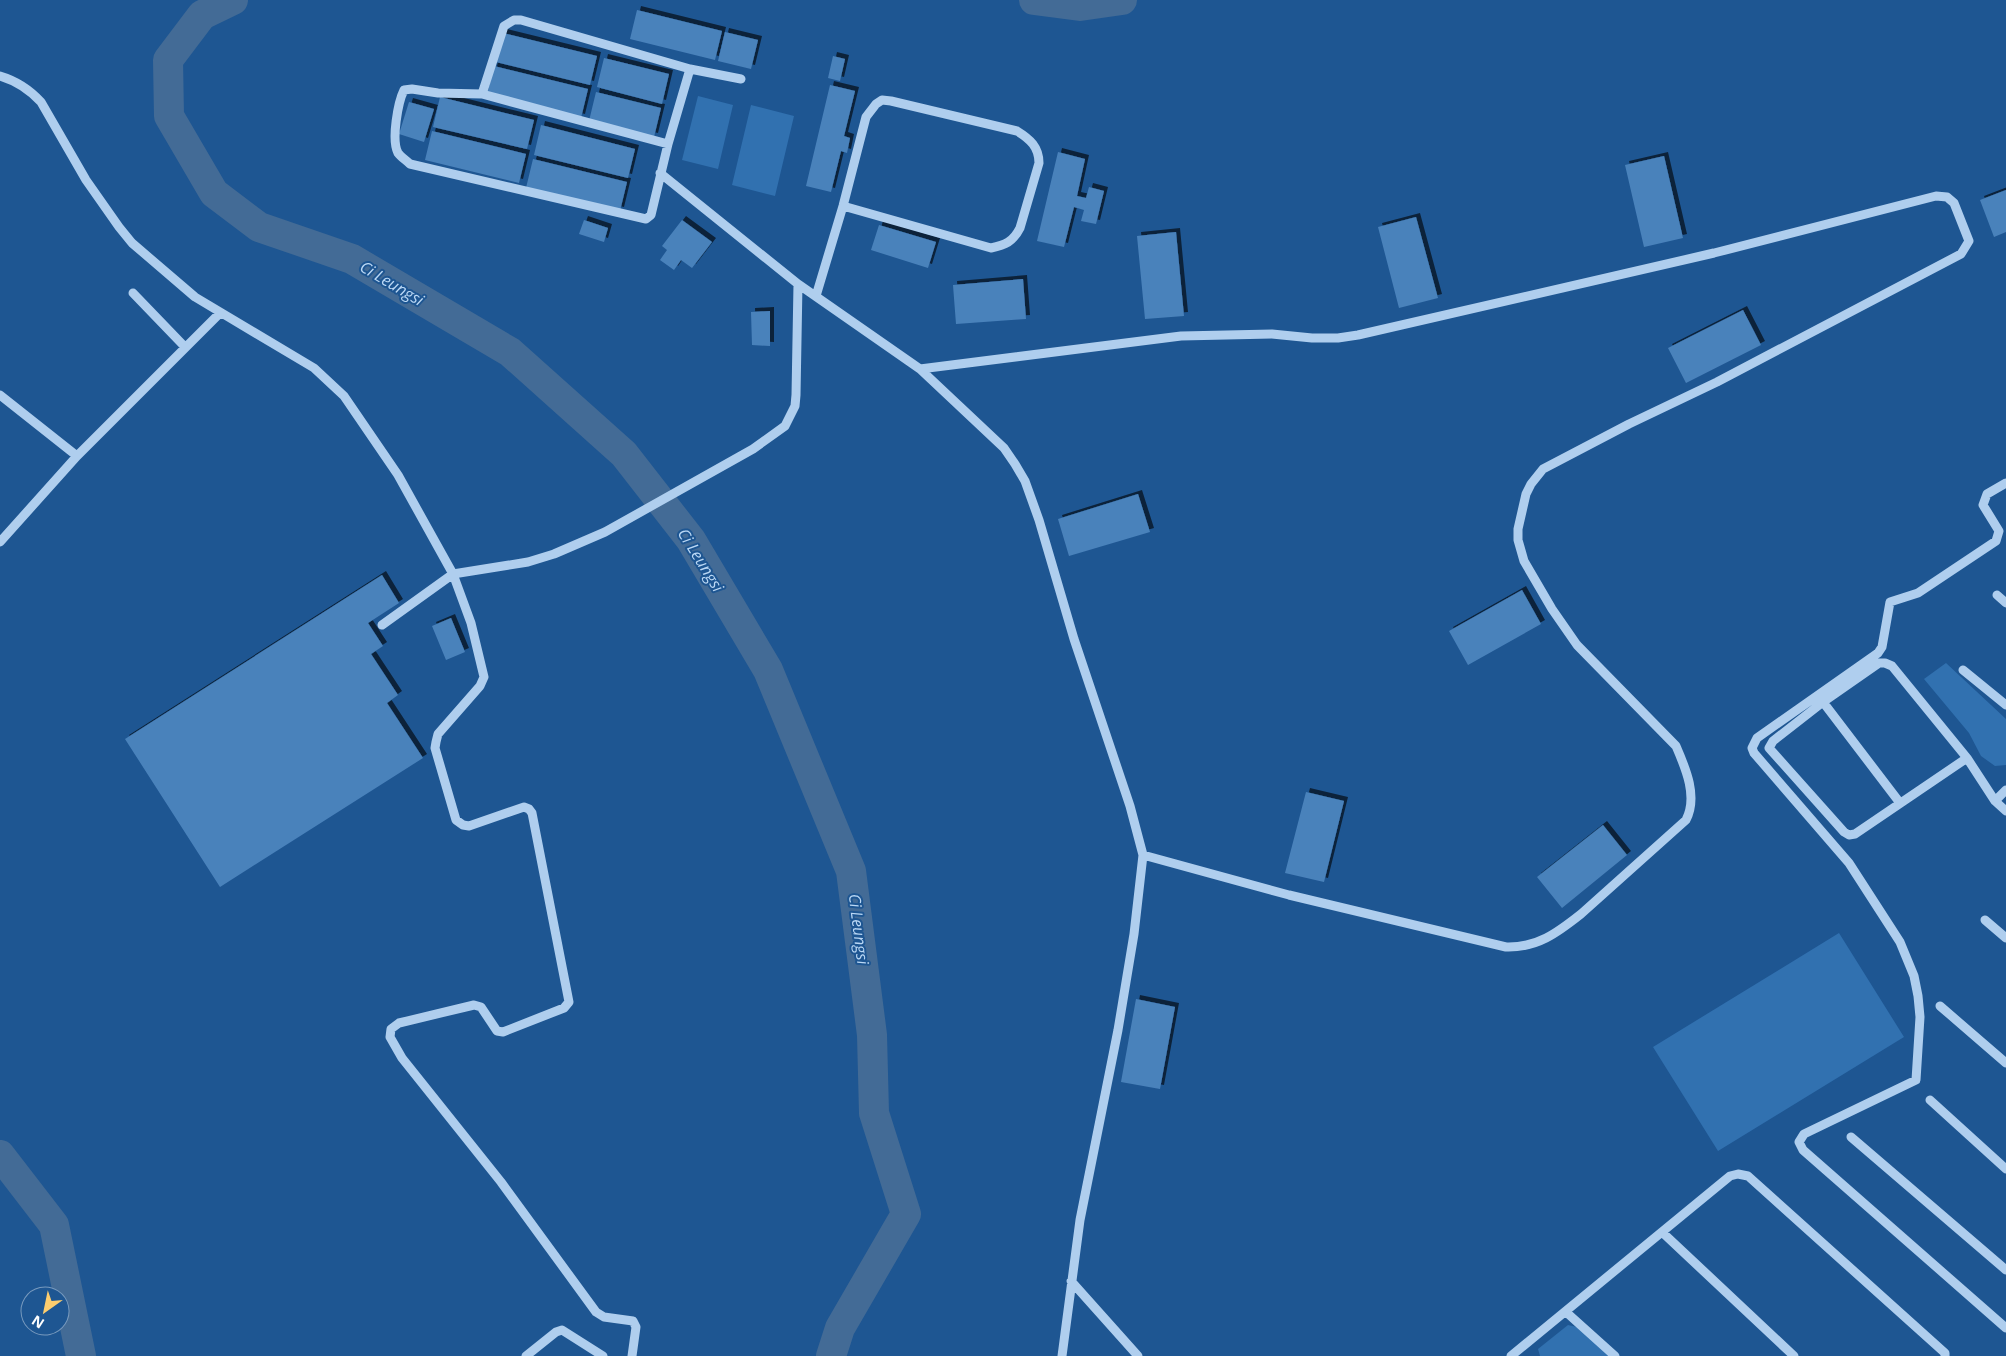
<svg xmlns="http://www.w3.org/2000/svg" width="2006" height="1356" font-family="'Open Sans',sans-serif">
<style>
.green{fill:#3171b0}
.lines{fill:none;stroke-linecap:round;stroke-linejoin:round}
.river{stroke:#436b96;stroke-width:30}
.building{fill:#4a82bb;filter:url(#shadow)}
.minor{stroke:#afceee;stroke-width:9}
.labels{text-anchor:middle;stroke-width:4;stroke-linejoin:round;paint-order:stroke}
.water-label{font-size:16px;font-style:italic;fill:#bbd8f5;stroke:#1e5692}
</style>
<defs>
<filter id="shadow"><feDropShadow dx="4" dy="-4" stdDeviation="0" flood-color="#0009"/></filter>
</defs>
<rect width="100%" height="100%" fill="#1e5692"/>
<path class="green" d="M698,96L733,105L718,169L682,160Z
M751,105L794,116L775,196L732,185Z
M1946,663L2006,719V765L1995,766L1981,756L1969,733L1924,679Z
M1839,933L1904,1037L1718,1151L1653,1047Z
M1568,1325L1577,1327L1611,1356H1540L1538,1349Z"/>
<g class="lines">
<path class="river" d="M233,0L202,15L168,60L169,116L214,193L259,227L352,259L510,352L624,454L691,540L768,670L851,871L872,1035L874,1113L906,1214L840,1328L831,1356
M1034,0L1080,6L1122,0
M0,1155L54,1225L81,1356"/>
</g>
<path class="building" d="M637,10L722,31L715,60L630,39Z
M725,32L758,40L751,69L718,61Z
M503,33L597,56L590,85L496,62Z
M833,56L845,59L840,81L828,78Z
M604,58L669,74L662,104L597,87Z
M494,66L588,89L581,118L487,95Z
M830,85L855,91L844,136L850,138L847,153L841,151L831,192L806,186Z
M596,92L661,108L654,137L589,121Z
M440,97L534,120L527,149L433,127Z
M409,102L434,109L424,142L399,134Z
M541,125L635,149L628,178L534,155Z
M432,131L526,154L519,183L425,160Z
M1058,152L1085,159L1077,196L1086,198L1089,187L1104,191L1096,224L1081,221L1084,210L1074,207L1064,247L1037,241Z
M1664,156L1683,238L1644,247L1625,165Z
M533,159L627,182L620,211L526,188Z
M2006,190V232L1994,237L1980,200Z
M1416,217L1438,298L1399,308L1378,227Z
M584,220L608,228L604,242L579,234Z
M682,220L712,242L692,268L681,260L674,270L660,260L667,250L662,246Z
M879,225L936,242L928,268L871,250Z
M1176,232L1184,316L1145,319L1137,236Z
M1023,279L1026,319L956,324L953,285Z
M1743,310L1761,345L1686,383L1668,348Z
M770,311V346L752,345L751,312Z
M1138,494L1150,532L1069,556L1058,519Z
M382,575L399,603L368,623L383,646L371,654L398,695L387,703L423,758L220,887L125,739Z
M1522,590L1541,624L1468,665L1449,631Z
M451,618L465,652L446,660L432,626Z
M1306,792L1344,801L1324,882L1285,873Z
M1603,825L1627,855L1562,908L1537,877Z
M1136,999L1175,1007L1160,1089L1121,1082Z"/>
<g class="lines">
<path class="minor" d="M690,69L668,144L651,215L646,219L410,164C406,160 401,157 398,153C391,140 398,102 404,90L412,89L438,93L482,94L504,26L514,20H521L690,69L741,79
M0,76C17,81 30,90 41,102L86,180L119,227L132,243L195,297L314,368L344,396L398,475L453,574L471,623L484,677L480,686L438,734L436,742L435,748L456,820L463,825L469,826L524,807L529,809L532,813L569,1002L564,1008L503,1032L497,1031L481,1007L474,1005L399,1023L391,1029L390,1037L402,1058L501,1182L596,1312L604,1317L633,1321L636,1327L632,1356
M482,94L668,144
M798,284L920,369L1004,448L1015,464L1025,481L1039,520L1074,639L1130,806L1143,855L1134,934L1118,1030L1080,1220L1062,1356
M133,293L185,347
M816,296L843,206L866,117L876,104L882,100L891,101L1017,131C1030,139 1039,147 1039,163L1020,228C1013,242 1005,245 991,248L843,206
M920,369L1181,336L1272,334L1312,338H1338L1358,335L1714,253L1936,196L1947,197L1954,203L1969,241L1961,254L1717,382L1629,424L1543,469L1531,484L1526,494L1518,529V540L1524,561L1552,609L1577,645L1676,746C1686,769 1698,797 1686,820L1581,914C1557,933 1537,948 1506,947L1289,895L1143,855
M0,395L77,456
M2006,483L1987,494L1983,505L1999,531L1996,541L1918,593L1890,602L1882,647L1878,653L1757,738L1752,748L1754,753L1849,863L1900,942L1914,976L1918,996L1920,1017L1916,1080L1804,1134L1799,1142L1803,1150L2006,1328
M0,542L77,456L220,313
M1997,595L2006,603
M382,625L453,574L528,562L554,554L605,532L753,449L785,426L795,406L796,395L798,284L660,173
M1963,670L2006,705
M1823,702L1900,803
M1967,758L1855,834L1849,835L1844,832L1769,748L1773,741L1823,702L1879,663H1885L1892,666L1967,758L1995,801L2006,811
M1995,801L2006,790
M1985,920L2006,938
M1940,1006L2006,1063
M1930,1100L2006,1169
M1851,1137L2006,1270
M1663,1233L1794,1356
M1071,1281L1138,1356
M1566,1312L1615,1356
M526,1356L556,1332L562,1330L603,1356
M1511,1356L1730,1176L1738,1174L1748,1176L1945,1353V1356"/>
</g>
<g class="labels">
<g class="water-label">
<text transform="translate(392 283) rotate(31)" y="6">Ci Leungsi</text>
<text transform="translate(701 560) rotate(58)" y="6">Ci Leungsi</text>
<text transform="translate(859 929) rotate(83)" y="6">Ci Leungsi</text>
</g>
</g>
<g transform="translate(45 1311) rotate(213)"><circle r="24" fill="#1e5692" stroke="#789abe"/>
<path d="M0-4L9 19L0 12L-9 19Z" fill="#fdcd6e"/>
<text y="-8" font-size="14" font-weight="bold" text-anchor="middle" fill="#ffffff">N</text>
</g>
</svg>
